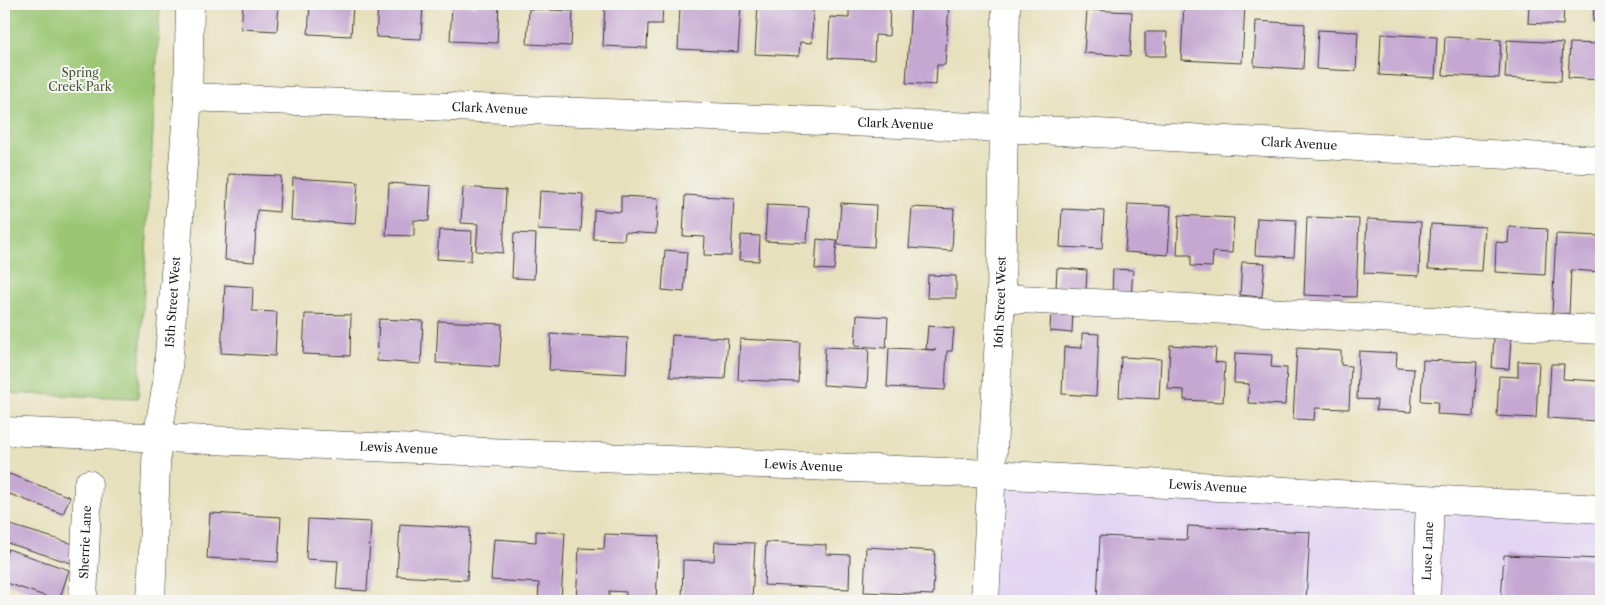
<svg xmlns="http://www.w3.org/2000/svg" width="1605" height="605" font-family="'Libre Caslon Text',serif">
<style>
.built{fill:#e2d4f3}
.green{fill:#9bc774;stroke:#5c7248}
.building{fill:#c5a7d2}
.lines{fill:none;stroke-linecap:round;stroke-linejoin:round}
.minor-casing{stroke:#3a3934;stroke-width:29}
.minor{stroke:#fff;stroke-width:28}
.labels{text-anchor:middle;stroke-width:4;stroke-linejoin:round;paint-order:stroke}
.park-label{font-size:12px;fill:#48583b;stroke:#f6f6f2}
.street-label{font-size:12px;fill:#1c1c1c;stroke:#f6f6f2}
</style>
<rect width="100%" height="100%" fill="#f6f6f2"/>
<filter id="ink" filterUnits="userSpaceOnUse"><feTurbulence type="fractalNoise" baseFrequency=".02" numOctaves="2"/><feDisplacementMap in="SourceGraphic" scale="10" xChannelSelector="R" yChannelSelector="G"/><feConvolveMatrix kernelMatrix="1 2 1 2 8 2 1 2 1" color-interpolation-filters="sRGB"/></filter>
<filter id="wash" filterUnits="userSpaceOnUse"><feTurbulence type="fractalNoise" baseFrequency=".0096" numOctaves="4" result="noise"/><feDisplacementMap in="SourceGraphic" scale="20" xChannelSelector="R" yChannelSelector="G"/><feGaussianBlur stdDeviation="1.12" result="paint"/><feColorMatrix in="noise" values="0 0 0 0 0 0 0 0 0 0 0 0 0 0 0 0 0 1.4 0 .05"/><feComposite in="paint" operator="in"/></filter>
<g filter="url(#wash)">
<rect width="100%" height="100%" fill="#e7e0bc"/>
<path class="built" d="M991,474L1601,509V601H985Z"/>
<path class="green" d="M4,4H160L138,398L4,393Z"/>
<g id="blocks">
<path class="building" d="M243,4H279L277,31L241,29Z
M310,4H353L351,36L308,34Z
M378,4H423L421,39L376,37Z
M477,4H499L497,43L450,41L452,5L477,6Z
M605,4H663L662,24H648L647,48L603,46Z
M694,4H741L738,52L678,49L680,7L694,8Z
M758,4H788V7L813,8L812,43L800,42L799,56L755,54Z
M849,4H890L889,36L875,35L874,60L828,58L830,17L849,18Z
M911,4H949L945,65H937L936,85L906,83Z
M1184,4H1245L1242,63L1181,60Z
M1529,4H1564L1563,25L1528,23Z
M1594,4H1601V22H1593Z
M529,9L573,11L571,46L527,44Z
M1087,10L1132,12L1130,56L1084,53Z
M1256,21L1305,24L1303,69L1254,66Z
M1318,30L1358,32L1356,71L1316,69Z
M1145,32H1167L1166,56H1145Z
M1381,34L1437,37L1435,78L1379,75Z
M1445,37L1501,40L1499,78L1443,75Z
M1507,40L1563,43L1561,81L1505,78Z
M1570,43L1601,44V80L1568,78Z
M229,174L281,176L279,212L257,210L254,262L225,260Z
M293,178L358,182L355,224L291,220Z
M389,183L431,186L429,221L414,220V236L386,235Z
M463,187L506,190L503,253L476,251L478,224L461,223Z
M540,191L583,194L581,232L538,230Z
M685,195L734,198L731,256L704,255L705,237L683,236Z
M621,196L658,198L656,234L625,232L624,240L593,239L594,210L621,212Z
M841,203L876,205L874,247L838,245Z
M1128,204L1171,206L1168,255L1125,252Z
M767,205L809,207L807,243L765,241Z
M912,207L954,209L952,251L909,248Z
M1062,209L1104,211L1102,249L1060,247Z
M1179,215L1234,218L1232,253L1213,252L1212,267L1191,266V255H1177Z
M1307,217L1359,219L1356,297L1304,295Z
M1257,218L1296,220L1294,257L1255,255Z
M1367,219L1421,222L1419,276L1364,273Z
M1431,224L1485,227L1482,271L1428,269Z
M1509,227L1547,229L1545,275L1495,272L1496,242L1508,243Z
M439,230L472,231L471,261L437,259Z
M514,233L536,234L534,279L512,278Z
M1556,234L1601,236V272L1571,270L1569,314L1552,313Z
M741,235L760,236L759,261L739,260Z
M817,239L837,241L834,270L815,269Z
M665,250L687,252L684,292L662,290Z
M1242,262L1265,263L1262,297L1240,295Z
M1057,268L1087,270L1086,291L1056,289Z
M1113,269L1133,270L1131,297L1112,296Z
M928,275L956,276V298H927Z
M225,285L253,287L252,311L277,312L275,356L221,353Z
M1051,307L1073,308L1072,333L1050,331Z
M305,314L351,315L350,356L303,354Z
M857,315L888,317L886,348L855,346Z
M379,319L423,321L421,364L377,361Z
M438,321L502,324L499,367L436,363Z
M928,326L954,328L952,351H947L945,390L887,387L889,348L936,350L926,349Z
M1082,333L1099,334L1096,396L1062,394L1064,347L1082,348Z
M551,334L628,338L626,374L549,370Z
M672,335L728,338L725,379L670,377Z
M1494,337L1511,338L1509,369L1492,368Z
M740,339L800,342L798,382L738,380Z
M1170,345L1216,348L1215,362L1225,363L1223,402L1184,400V390L1168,389Z
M825,347L869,349L867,388L823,385Z
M1297,348L1341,351V365L1351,366L1349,409L1315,408L1314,420L1293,419Z
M1359,351L1397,353L1396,368L1414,369L1411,412L1376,410L1377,400L1357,399Z
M1235,353L1272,355L1271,367L1287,368L1285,405L1248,403L1249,384L1234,383Z
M1121,357L1161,359L1159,399L1119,397Z
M1423,360L1477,362L1474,416L1437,414L1438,402L1421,401Z
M1518,361L1539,362L1536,418L1497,416L1499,376L1518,377Z
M1551,364H1564L1563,379L1599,381L1597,421L1548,418Z
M4,472L70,497L63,514L4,492Z
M210,513L281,517L278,562L207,558Z
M308,519L371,522L367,591L336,589L338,561L306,559Z
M4,523L77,545L71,563L4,542Z
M400,524L470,528L467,580L397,576Z
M1188,526L1310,532L1306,601H1097L1100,536L1187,540Z
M536,531L565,533L561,601H538L539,583L491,580L494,539L536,542Z
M605,534L659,536L656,601H626V592L609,591V601H576L579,548L604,549Z
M715,542L755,543L752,601H682L683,560L714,561Z
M766,542L826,545V554L850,555L849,589L764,585Z
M866,547L935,551L933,595L864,592Z
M8,549L69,570L59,601L4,582V561Z
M1504,555L1601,559V601H1501Z"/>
</g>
</g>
<g filter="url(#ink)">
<use href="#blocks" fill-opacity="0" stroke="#3a3934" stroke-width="1"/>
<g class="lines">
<g class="minor-casing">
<g id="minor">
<path id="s1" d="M188,97L1003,128L1601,160"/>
<path d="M1001,298L1601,330"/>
<path id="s2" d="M4,431L991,474L1601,509"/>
<path id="s3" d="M83,601L88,484"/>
<path id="s4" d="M151,601L157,439L167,383L188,97L190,4"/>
<path id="s5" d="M985,601L1001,298L1006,4"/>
<path id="s6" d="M1426,601L1430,501"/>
</g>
</g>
<use href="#minor" class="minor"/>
</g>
</g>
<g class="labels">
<g class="park-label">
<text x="80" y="77">Spring<tspan x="80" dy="14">Creek Park</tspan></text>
</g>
<g class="street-label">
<text dy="4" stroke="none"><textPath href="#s1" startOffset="302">Clark Avenue</textPath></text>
<text dy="4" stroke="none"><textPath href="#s1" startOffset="708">Clark Avenue</textPath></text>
<text dy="4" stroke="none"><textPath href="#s1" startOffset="1112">Clark Avenue</textPath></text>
<text dy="4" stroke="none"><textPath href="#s4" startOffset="300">15th Street West</textPath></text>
<text dy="4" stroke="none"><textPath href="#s5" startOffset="299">16th Street West</textPath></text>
<text dy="4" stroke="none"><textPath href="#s2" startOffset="395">Lewis Avenue</textPath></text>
<text dy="4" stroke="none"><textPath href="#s2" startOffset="800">Lewis Avenue</textPath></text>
<text dy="4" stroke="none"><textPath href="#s2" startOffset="1205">Lewis Avenue</textPath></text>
<text dy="4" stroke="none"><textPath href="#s3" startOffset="59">Sherrie Lane</textPath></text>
<text dy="4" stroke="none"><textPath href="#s6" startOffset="50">Luse Lane</textPath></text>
</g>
</g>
<rect width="1605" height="605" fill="none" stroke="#f6f6f2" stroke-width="20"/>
</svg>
